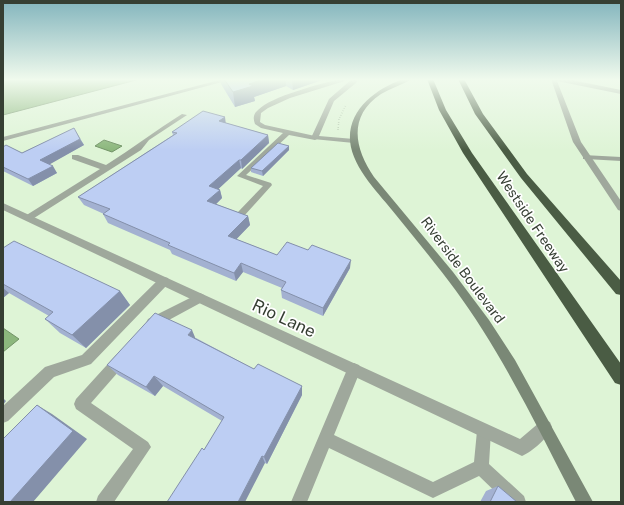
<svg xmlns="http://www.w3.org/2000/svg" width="624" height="505" font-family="'Public Sans',sans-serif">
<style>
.water{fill:#8cb77d;stroke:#729367}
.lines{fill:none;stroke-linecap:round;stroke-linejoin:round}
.path{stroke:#95a690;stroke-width:1.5;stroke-dasharray:0.5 2;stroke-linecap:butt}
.lane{fill:#9fa89c;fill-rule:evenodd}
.street{fill:#9fa89c;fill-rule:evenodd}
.secondary{fill:#7a8876;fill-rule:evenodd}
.highway{fill:#4a5c44;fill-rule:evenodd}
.wall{fill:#a3b1d1}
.shaded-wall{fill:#8490aa}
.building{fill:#bdcef3;stroke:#8490aa}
.labels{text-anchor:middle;stroke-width:3.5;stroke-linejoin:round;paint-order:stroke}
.street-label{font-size:14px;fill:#363f33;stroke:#fff}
.near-street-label{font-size:17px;fill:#363f33;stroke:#fff}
</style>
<rect width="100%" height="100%" fill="#def4d6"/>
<path class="water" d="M3,79H140L3,115Z
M104,140L122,146L112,152L95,146Z
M3,328L19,339L3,352Z"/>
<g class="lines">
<path class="path" d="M338,130L339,119L346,105"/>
<path class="lane" d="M223,79H233L3,141V137Z
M340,79H351L290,98L268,108L261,113L260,122L265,125L315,136L319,138L315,140L289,135L246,175L271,183L272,185L244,216H238L237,214L238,212L263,186L237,176L283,133L261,128L255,124C253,119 253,114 258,110C272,96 320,84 340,79Z
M182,114L187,115L149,140L141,150L31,220H25L23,218L25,216L100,169L72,159V155H78L106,165C132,149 156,130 182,114Z
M583,155L621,157V161L586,159H583Z
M164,277L168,278L169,281L168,284L91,364L54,377L8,421L3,423V406L45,367L82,355L160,278Z
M200,293L204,295L206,298L204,301L156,327L152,328L148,327L146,323L148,319Z
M121,353L126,355L127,359L126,363L91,403L148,442L151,447L114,502H96L98,496L133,449L76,409L74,404L76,399L116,355Z
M354,363L359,365L361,369L334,435L433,482L474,462L477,431L479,426L484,424L489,426L491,431L489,464L524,496L526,502H506L479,476L433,498L329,448L307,502H291L349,365Z"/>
<path class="street" d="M352,79H358L356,83L334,101L319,136L354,139L358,141L354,143L313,139L311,138L329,99Z
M551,79H567L621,90V94L557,81L581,142L621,201V211L618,210L573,142Z
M3,203L520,439L540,422L545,420L550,422L552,427C548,438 533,451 522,456L3,210Z"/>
<path class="secondary" d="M403,79H412C402,85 391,88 381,94C348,116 354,148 374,177L453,272L489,320L515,360L593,502H576C546,444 517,384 482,329C457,289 426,252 396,215C380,194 353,170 350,141C348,109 376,89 403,79Z"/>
<path class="highway" d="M427,79H433L446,110L472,153L621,364V385L615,383L463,153L439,110Z
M458,79H464L483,114L527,174L621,281V295L616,294L521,178L475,114Z"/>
</g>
<path class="wall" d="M220,79H325L293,90L286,86L254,97L255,101L235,107L221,84Z
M226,123L268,135L269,143L242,169L241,168L218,189L220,190L222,198L216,204L248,216L250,225L236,239L277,255L350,268L323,316L282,298L281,290L282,288L243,272L236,281L172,254L170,250L108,223L103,214H104L84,205L78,197L173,135L172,132Z
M74,128L84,145L49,164L57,173L33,186L3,171V147L22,153Z
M289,146V150L263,176L251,172V168Z
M3,248L120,291L130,305L86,348L60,333L45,319L49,316L9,293L3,298Z
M196,338L254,369L302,386V395L267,464L265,463L204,450L222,421L163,386L155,396L118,375L107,365Z
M498,486L517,502H480L486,491Z"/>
<path class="shaded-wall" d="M264,79H286V86L254,97L255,101L235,107L233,92L249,84Z
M292,79H325L293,90Z
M225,117L226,125L219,121Z
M268,135L269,143L242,169L241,160Z
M80,139L84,145L45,167L40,160Z
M289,146V150L263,176L262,171Z
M239,160L241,168L212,195L209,186Z
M53,166L57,173L33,186L28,179Z
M220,190L222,198L210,210L207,201Z
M248,216L250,225L231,245L228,236Z
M351,260L350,268L323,316V308Z
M241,263L243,272L236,281L234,273Z
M3,288L9,293L3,298Z
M120,291L130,305L86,348L72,335Z
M192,330L197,342L188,335Z
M154,376L163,386L155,396L146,387Z
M302,386V395L267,464L264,457Z
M3,398L6,401L3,405Z
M37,405L52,414L87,439L33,502H10Z
M262,456L265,463L245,502H238Z"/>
<path class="building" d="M224,79H264L249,84L253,86L233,92Z
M203,111L225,117L219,121L268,135L241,160H239L209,186L220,190L207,201L248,216L228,236L277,255L287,242L308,250L312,245L351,260L323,308L281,290L286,282L241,263L234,273L168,245L170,243L103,214L110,209L78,197L177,133L172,132Z
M74,128L80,139L40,160L53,166L28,179L3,167V147L6,145L22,153Z
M278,143L289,146L262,171L251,168Z
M14,241L120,291L72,335L45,319L53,312L3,284V252L4,251L3,250V248Z
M155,313L192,330L188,335L254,369L258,364L302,386L264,457L262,456L238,502H167L202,448L204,450L224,417L154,376L146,387L107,365Z
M37,405L73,431L10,502H3V439Z
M498,486L517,502H490Z"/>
<linearGradient id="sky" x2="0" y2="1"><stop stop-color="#83b5bd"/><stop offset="0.53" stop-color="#f0faed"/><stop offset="1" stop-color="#f0faed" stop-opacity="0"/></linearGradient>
<rect width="624" height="150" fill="url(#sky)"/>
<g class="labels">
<g class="street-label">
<text transform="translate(533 222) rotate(56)" y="5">Westside Freeway</text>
<text transform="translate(463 270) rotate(53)" y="5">Riverside Boulevard</text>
</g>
<g class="near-street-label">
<text transform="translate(284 318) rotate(25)" y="6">Rio Lane</text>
</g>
</g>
<rect width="624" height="505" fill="none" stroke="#363f33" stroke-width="8"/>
</svg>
